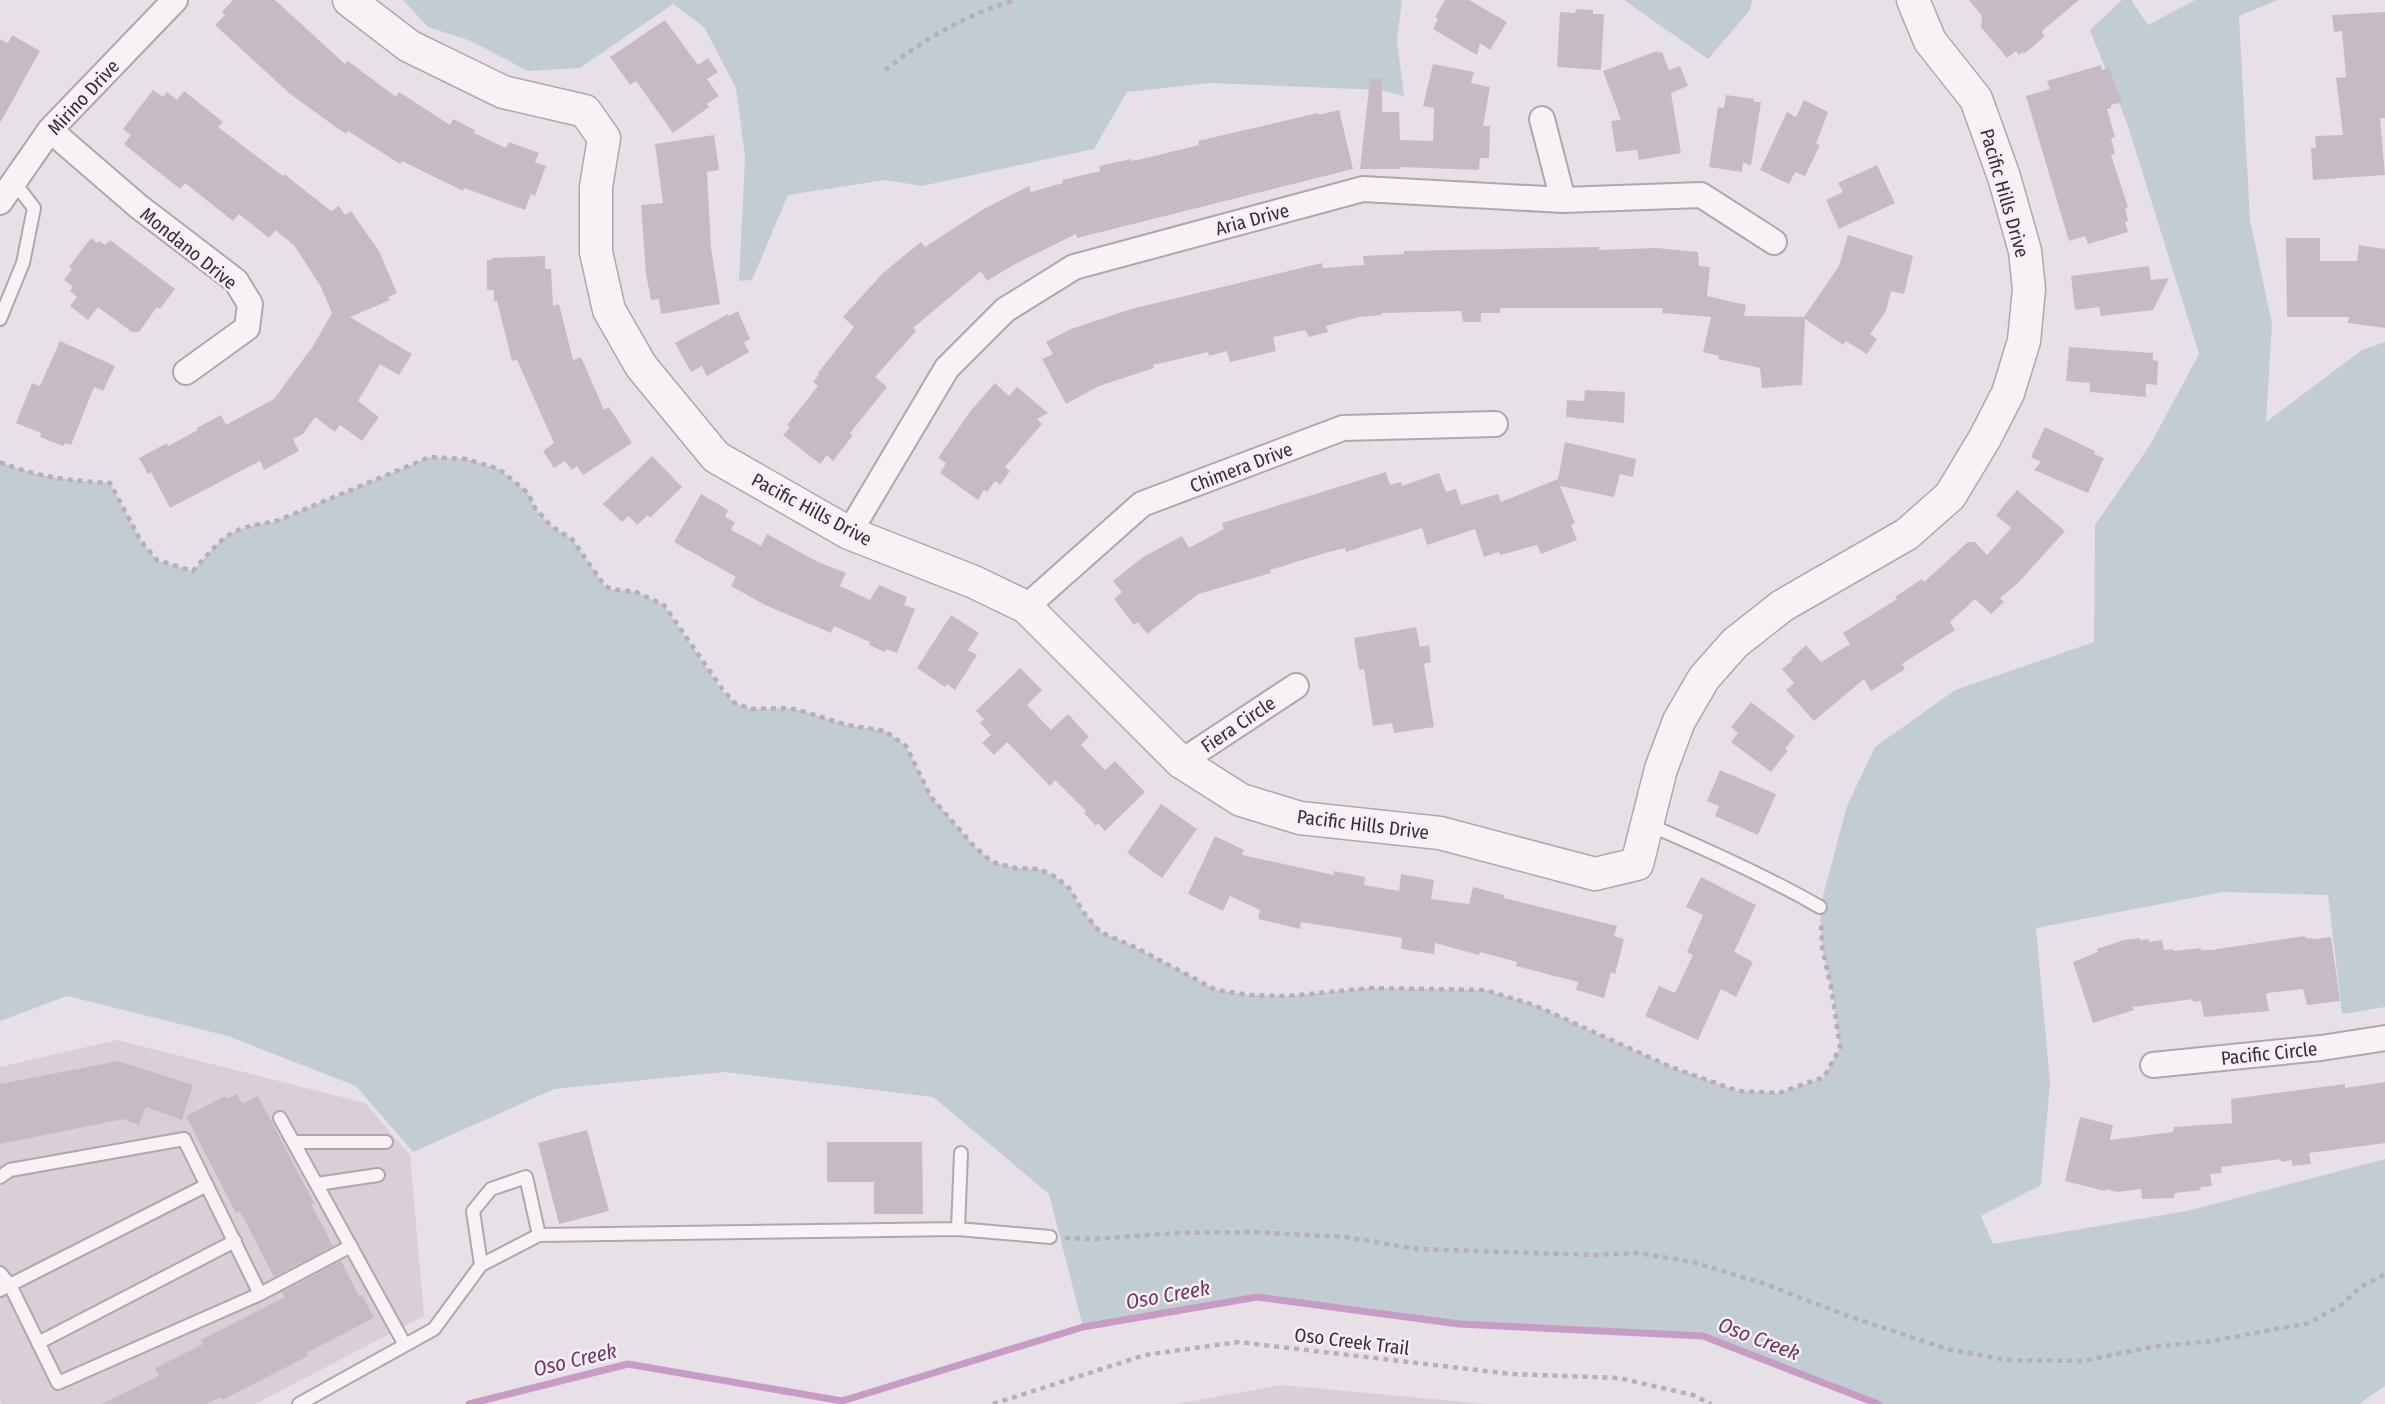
<svg xmlns="http://www.w3.org/2000/svg" width="2385" height="1404" font-family="'Fira Sans Condensed',sans-serif">
<style>
.built{fill:#daced7}
.green{fill:#c1cdd2}
.lines{fill:none;stroke-linecap:round;stroke-linejoin:round}
.stream{stroke:#c89bc4;stroke-width:7}
.building{fill:#c8bac5}
.service-casing{stroke:#b2a5b0;stroke-width:16}
.minor-casing{stroke:#b2a5b0;stroke-width:28}
.tertiary-casing{stroke:#b2a5b0;stroke-width:35}
.path{stroke:#b8aeb6;stroke-width:4.5;stroke-dasharray:5 5;stroke-linecap:butt}
.service{stroke:#f7f2f6;stroke-width:12}
.minor{stroke:#f7f2f6;stroke-width:24}
.tertiary{stroke:#f7f2f6;stroke-width:32}
.labels{text-anchor:middle;stroke-width:5;stroke-linejoin:round;paint-order:stroke}
.street-label{font-size:19px;fill:#3f293b;stroke:#f6eff5}
.water-label{font-size:21px;font-style:italic;fill:#72346b;stroke:#f6eff5}
</style>
<rect width="100%" height="100%" fill="#e8e0e7"/>
<path class="built" d="M117,1040L365,1103L410,1155L424,1316L255,1404H2L0,1401V1067Z
M1281,1385L1486,1404H1176Z"/>
<path class="green" d="M403,0H1402L1397,41L1404,96L1380,90L1210,83L1127,92L1094,149L922,186L885,180L788,195L752,280L739,281L745,157L736,88L704,27L673,4L580,68L528,71L471,41L428,27Z
M1624,0H1752L1750,10L1708,59Z
M2122,0H2131L2148,25L2195,0H2278L2239,16L2250,220L2272,324L2266,422L2362,350L2385,342V1007L2342,1014L2328,895L2223,892L2036,928L2050,1083L2041,1185L1981,1216L1993,1244L2187,1211L2385,1159V1386L2359,1404H1878L1703,1336L1459,1324L1257,1297L1083,1327L1049,1194L933,1097L724,1072L554,1089L413,1152L356,1086L228,1036L67,996L0,1021V462C36,477 72,481 110,483L141,541L157,560L193,571C222,538 229,527 274,522L430,457L466,459L499,469L528,493L535,508L551,526L572,539L604,585L611,589L636,592L664,605L722,690L735,703L751,709L786,708L799,710L847,725L885,731L906,746L931,797L974,846L992,862L1016,868L1039,869L1056,877L1070,889L1082,910L1101,932L1135,947L1216,990L1250,995L1288,996L1371,988L1485,990L1534,1005L1671,1067L1738,1091L1779,1093L1823,1078L1840,1048L1832,992L1822,947L1820,907L1847,806L1875,747L1955,690L2094,642L2095,525L2150,445L2199,354L2127,123L2090,30Z"/>
<g class="lines">
<path class="stream" d="M469,1404L628,1364L842,1401L1083,1327L1257,1297L1459,1324L1703,1336L1878,1404"/>
</g>
<path class="building" d="M233,0H275L345,64L348,61L396,97L399,92L450,125L453,119L475,130L474,133L506,148L509,142L539,153L535,162L546,166L535,196L531,194L525,210L464,188L463,191L402,161L400,164L348,131L346,134L337,128L289,93L215,25L225,15L222,12Z
M1445,0H1469L1507,22L1490,50L1480,43L1477,55L1433,29L1438,19L1435,17Z
M1969,0H2079L2042,31L2044,37L2024,54L2022,52L2019,55L2016,51L2007,58L1981,27L1982,16Z
M1576,9L1593,10V14H1604L1601,70L1557,67L1560,12L1575,13Z
M2385,12V118H2380L2385,175L2313,180L2311,148H2316L2315,136L2343,135L2336,78L2346,77L2342,31L2334,32L2332,15Z
M665,20L698,65L708,58L718,72L707,79L719,96L707,104L709,107L673,133L636,81L630,85L610,57Z
M12,35L40,51L0,123V39L8,43Z
M1657,51L1658,53L1662,52L1669,70L1680,66L1688,86L1671,93L1681,153L1639,160L1637,150L1616,152L1611,121L1621,120L1603,71Z
M1433,64L1474,72L1471,83L1490,87L1483,126H1490L1489,158H1480L1479,170L1400,167V169H1360L1370,79H1382V112H1399L1400,140L1433,141L1434,108L1423,106Z
M2101,65L2102,70L2109,68L2122,102L2111,105V108L2107,109L2115,137L2111,138L2115,154L2111,155L2128,207L2125,208L2128,221L2125,222L2128,232L2088,244L2085,236L2069,241L2026,96L2050,89L2047,81Z
M153,90L163,97L167,92L177,100L184,91L223,122L218,127L283,176L284,174L331,211L339,206L345,215L351,211L379,251L397,293L388,297L390,300L350,317L412,354L399,375L380,364L358,401L379,417L362,441L340,425L335,432L315,417L303,434L293,439L299,451L264,470L260,461L170,508L151,472L148,474L139,458L167,443L168,446L198,430L197,428L221,415L226,425L274,399L313,346L332,313L321,287L294,245L275,230L269,238L239,214L233,221L185,183L180,189L124,144L131,135L123,129Z
M1726,95L1754,99V102H1761L1751,166L1743,162L1742,172L1709,167L1718,107L1724,108Z
M1804,100L1828,112L1816,144L1820,145L1805,176L1795,172L1789,184L1760,170L1787,112L1796,117Z
M1339,110L1353,169L1077,238L1076,234L1015,264L987,281L981,271L913,328L916,331L875,377L887,387L850,433L853,435L833,461L827,455L820,464L783,435L790,427L787,425L818,386L813,382L819,374L818,373L854,327L843,317L883,273L921,242L925,247L982,210L1029,186L1031,192L1063,183L1062,180L1100,171L1099,166L1131,159V161L1142,159L1199,145L1198,141L1318,113L1319,115Z
M714,135L719,170L707,172L711,248L720,304L661,314L659,299L651,300L646,274L641,205L663,203L655,144Z
M1877,165L1895,203L1839,229L1826,200L1843,192L1838,183Z
M1848,235L1913,256L1904,294L1891,291L1886,311L1870,334L1877,339L1867,354L1846,341L1843,345L1805,319L1802,385L1762,388L1760,368L1718,359L1719,356L1703,352L1711,317L1662,313L1663,308H1500V313H1481V322H1463L1461,311L1382,313V315L1359,317L1326,326L1328,332L1309,337L1305,330L1273,337L1276,351L1230,362L1227,351L1209,356L1208,352L1153,365L1154,368L1099,386L1066,404L1042,359L1053,354L1046,342L1071,329L1131,309L1322,263L1323,268L1364,265L1363,256L1404,254V251L1599,247V250L1657,248L1698,252L1699,266L1710,267L1707,296L1746,305L1744,316L1804,317L1839,266Z
M91,238L97,243L99,241L105,245L110,240L175,289L160,309L157,307L139,332H132L98,307L88,320L70,306L77,297L70,291L73,287L64,280L72,269L69,267Z
M2286,238H2320V261H2357L2359,245L2385,249V328L2348,323L2349,317H2287Z
M545,256V269H551L553,306L559,304L573,360L581,357L604,410L609,407L632,443L583,475L577,466L572,470L565,461L554,468L543,451L554,443L517,360L512,361L497,301H494V290H487V260H492V258Z
M2149,266L2151,280L2169,278L2153,310L2101,316L2099,307L2075,310L2071,276Z
M738,311L750,339L744,342L749,352L707,376L702,366L691,372L675,343L728,314L729,316Z
M60,341L115,366L103,391L94,387L71,445L65,443L63,446L40,437L41,433L16,423L32,383L40,386Z
M2069,347L2153,353V360L2158,361L2157,385L2146,384V397L2090,392V383L2066,381Z
M995,383L1009,396L1017,387L1048,413L1037,419L1042,424L1005,467L1010,471L1000,485L995,481L987,492L984,490L978,500L940,473L946,463L938,458L969,413Z
M1585,390L1625,392L1624,423L1566,417L1567,400L1584,401Z
M2045,427L2095,451L2094,454L2104,458L2088,493L2034,470L2041,462L2031,457Z
M1565,442L1636,459L1633,477L1620,474L1614,497L1560,486L1575,523L1571,525L1577,540L1541,554L1537,545L1500,555L1499,552L1484,557L1475,529L1427,545L1422,528L1346,552L1345,548L1325,553L1270,570L1271,573L1198,594L1147,634L1138,622L1134,625L1114,599L1122,592L1113,581L1143,557L1182,536L1189,548L1224,529L1222,523L1386,472L1390,485L1401,482L1402,486L1439,473L1446,492L1456,489L1461,505L1498,494L1501,502L1558,479Z
M652,456L682,487L650,518L648,515L637,525L629,516L622,522L603,504Z
M2017,490L2065,531L2018,583L2000,598L2004,602L1991,614L1975,599L1950,622L1955,630L1902,664L1905,669L1871,691L1864,679L1814,721L1786,690L1794,683L1782,669L1793,660L1791,659L1806,645L1821,662L1850,644L1843,633L1897,599L1895,597L1922,579L1924,582L1968,542H1975L1987,555L2011,528L1996,515Z
M701,494L728,510L725,517L735,522L731,530L761,546L767,534L816,561L846,573L840,586L870,600L879,585L907,597L904,605L915,609L897,653L886,649L885,652L869,645L870,642L834,626L831,633L765,605L731,586L736,577L674,542Z
M951,615L979,633L968,650L977,655L955,690L947,684L945,687L917,668Z
M1416,627L1420,647L1429,645L1431,662L1424,664L1434,727L1394,733L1392,723L1373,726L1364,669L1359,670L1354,638Z
M1020,668L1042,690L1027,705L1051,730L1068,714L1089,737L1081,745L1105,770L1115,761L1145,792L1105,831L1098,823L1096,826L1084,813L1086,811L1055,780L1050,786L1007,742L994,755L982,743L991,735L980,723L984,719L976,711Z
M1751,702L1795,736L1785,749L1788,750L1771,772L1731,742L1738,733L1731,727Z
M1720,770L1776,794L1758,835L1715,816L1719,806L1707,801Z
M1161,804L1197,829L1162,878L1127,853Z
M1215,836L1244,850L1242,855L1334,875V871L1365,877L1364,885L1399,891L1401,874L1434,880L1431,899L1469,904L1473,887L1504,895V898L1617,926L1614,936L1624,939L1615,974L1611,972L1604,998L1576,990L1578,982L1516,966L1517,962L1480,952L1479,955L1435,943L1434,954L1401,949L1402,938L1301,922L1300,929L1258,919L1260,910L1230,896L1223,911L1188,894Z
M1701,877L1756,905L1734,952L1753,962L1736,997L1721,989L1698,1040L1645,1016L1659,986L1675,993L1693,955L1687,952L1703,915L1686,907Z
M2305,936V938L2314,939L2331,937L2340,1001L2307,1005L2303,989L2268,993L2266,995L2269,1011L2204,1017L2201,1001L2193,1002V999L2132,1007L2134,1010L2093,1023L2073,962L2098,952L2097,949L2124,940L2140,938V940L2149,939V942L2162,940L2164,950L2173,949L2174,951L2201,948V950H2211Z
M118,1061L193,1085L182,1120L146,1107L139,1125L123,1119L0,1144V1084Z
M2385,1082V1143L2309,1153L2311,1164L2292,1166V1160L2281,1162V1159L2221,1167L2222,1173L2210,1174L2212,1186L2200,1187L2201,1190L2175,1193L2174,1198L2142,1199L2141,1189L2117,1192L2106,1189L2105,1191L2065,1181L2080,1117L2113,1125L2110,1140L2173,1132L2174,1127L2232,1123L2231,1099L2345,1084V1088Z
M237,1094L242,1104L258,1096L314,1203L311,1204L333,1246L274,1277L240,1211L236,1213L186,1116L225,1096L227,1099Z
M587,1130L609,1211L559,1224L538,1143Z
M827,1142H922L923,1214H874V1182H827Z
M341,1261L359,1296L362,1295L374,1318L306,1353L308,1356L222,1400L221,1397L206,1404H101L159,1376L155,1368L203,1344L201,1340L285,1297L282,1292Z"/>
<g class="lines">
<g class="service-casing">
<path id="service" d="M0,319L23,263L34,208L14,182
M1647,824C1706,849 1764,875 1820,907
M280,1118L405,1345
M293,1142H386
M0,1177L10,1170L184,1139L260,1294
M317,1184L378,1175
M958,1229L961,1153
M481,1265L473,1211L491,1189L526,1177L539,1235
M0,1273L10,1285L58,1383L260,1294L351,1246
M0,1290L207,1185
M38,1343L235,1241
M299,1404L434,1329L481,1265L539,1235L958,1229L1050,1237"/>
</g>
<g class="minor-casing">
<path id="minor" d="M1542,119L1563,200
M50,130L138,206L236,281L250,304L247,328L186,372
M0,202L50,130L175,0
M849,533L947,368L1005,310L1074,267L1363,189L1563,200L1701,195L1774,242
M1026,607L1142,504L1343,428L1495,424
M1181,762L1296,686
M2153,1065L2321,1048L2385,1038"/>
</g>
<g class="tertiary-casing">
<path id="tertiary" d="M349,0L409,46L503,92L585,111L604,138L596,187V252L609,310L641,366L716,457L849,533L974,582L1026,607L1181,762L1241,800L1300,818L1440,833L1595,874L1637,864L1661,769L1679,721L1704,678L1735,643L1782,606L1907,534L1950,496L1985,438L2008,393L2024,341L2029,289L2025,251L2004,177L1976,99L1930,41L1913,0"/>
</g>
<path class="path" d="M885,70C924,39 967,14 1016,0
M0,462C36,477 72,481 110,483L141,541L157,560L193,571C222,538 229,527 274,522L430,457L466,459L499,469L528,493L535,508L551,526L572,539L604,585L611,589L636,592L664,605L723,690L735,703L751,709L786,708L799,710L847,725L885,731L906,746L931,797L974,846L992,862L1016,868L1039,869L1056,877L1070,889L1082,910L1100,932L1135,947L1216,990L1250,995L1288,996L1371,988L1485,990L1534,1005L1671,1067L1738,1091L1779,1093L1824,1077L1840,1048L1832,992L1822,947L1821,920
M1065,1238L1094,1239L1177,1233L1251,1232L1345,1237L1418,1249L1593,1255L1638,1253L1693,1262L1765,1284L1848,1316L1947,1349L2007,1360L2082,1361L2151,1347L2212,1341L2309,1323L2341,1305L2361,1287L2385,1274
M993,1404L1145,1355L1238,1342L1511,1374L1619,1378L1693,1395L1711,1404"/>
<use href="#service" class="service"/>
<use href="#minor" class="minor"/>
<use href="#tertiary" class="tertiary"/>
</g>
<g class="labels">
<g class="street-label">
<text transform="translate(83 97) rotate(-47)" y="7">Mirino Drive</text>
<text transform="translate(2005 193) rotate(74)" y="7">Pacific Hills Drive</text>
<text transform="translate(1252 219) rotate(-15)" y="7">Aria Drive</text>
<text transform="translate(189 248) rotate(39)" y="7">Mondano Drive</text>
<text transform="translate(1241 467) rotate(-21)" y="7">Chimera Drive</text>
<text transform="translate(812 509) rotate(28)" y="7">Pacific Hills Drive</text>
<text transform="translate(1238 724) rotate(-34)" y="7">Fiera Circle</text>
<text transform="translate(1363 824) rotate(7)" y="7">Pacific Hills Drive</text>
<text transform="translate(2269 1053) rotate(-6)" y="7">Pacific Circle</text>
<text transform="translate(1352 1341) rotate(7)" y="7">Oso Creek Trail</text>
</g>
<g class="water-label">
<text transform="translate(1168 1295) rotate(-10)" y="7">Oso Creek</text>
<text transform="translate(1759 1339) rotate(21)" y="7">Oso Creek</text>
<text transform="translate(575 1360) rotate(-13)" y="7">Oso Creek</text>
</g>
</g>
</svg>
